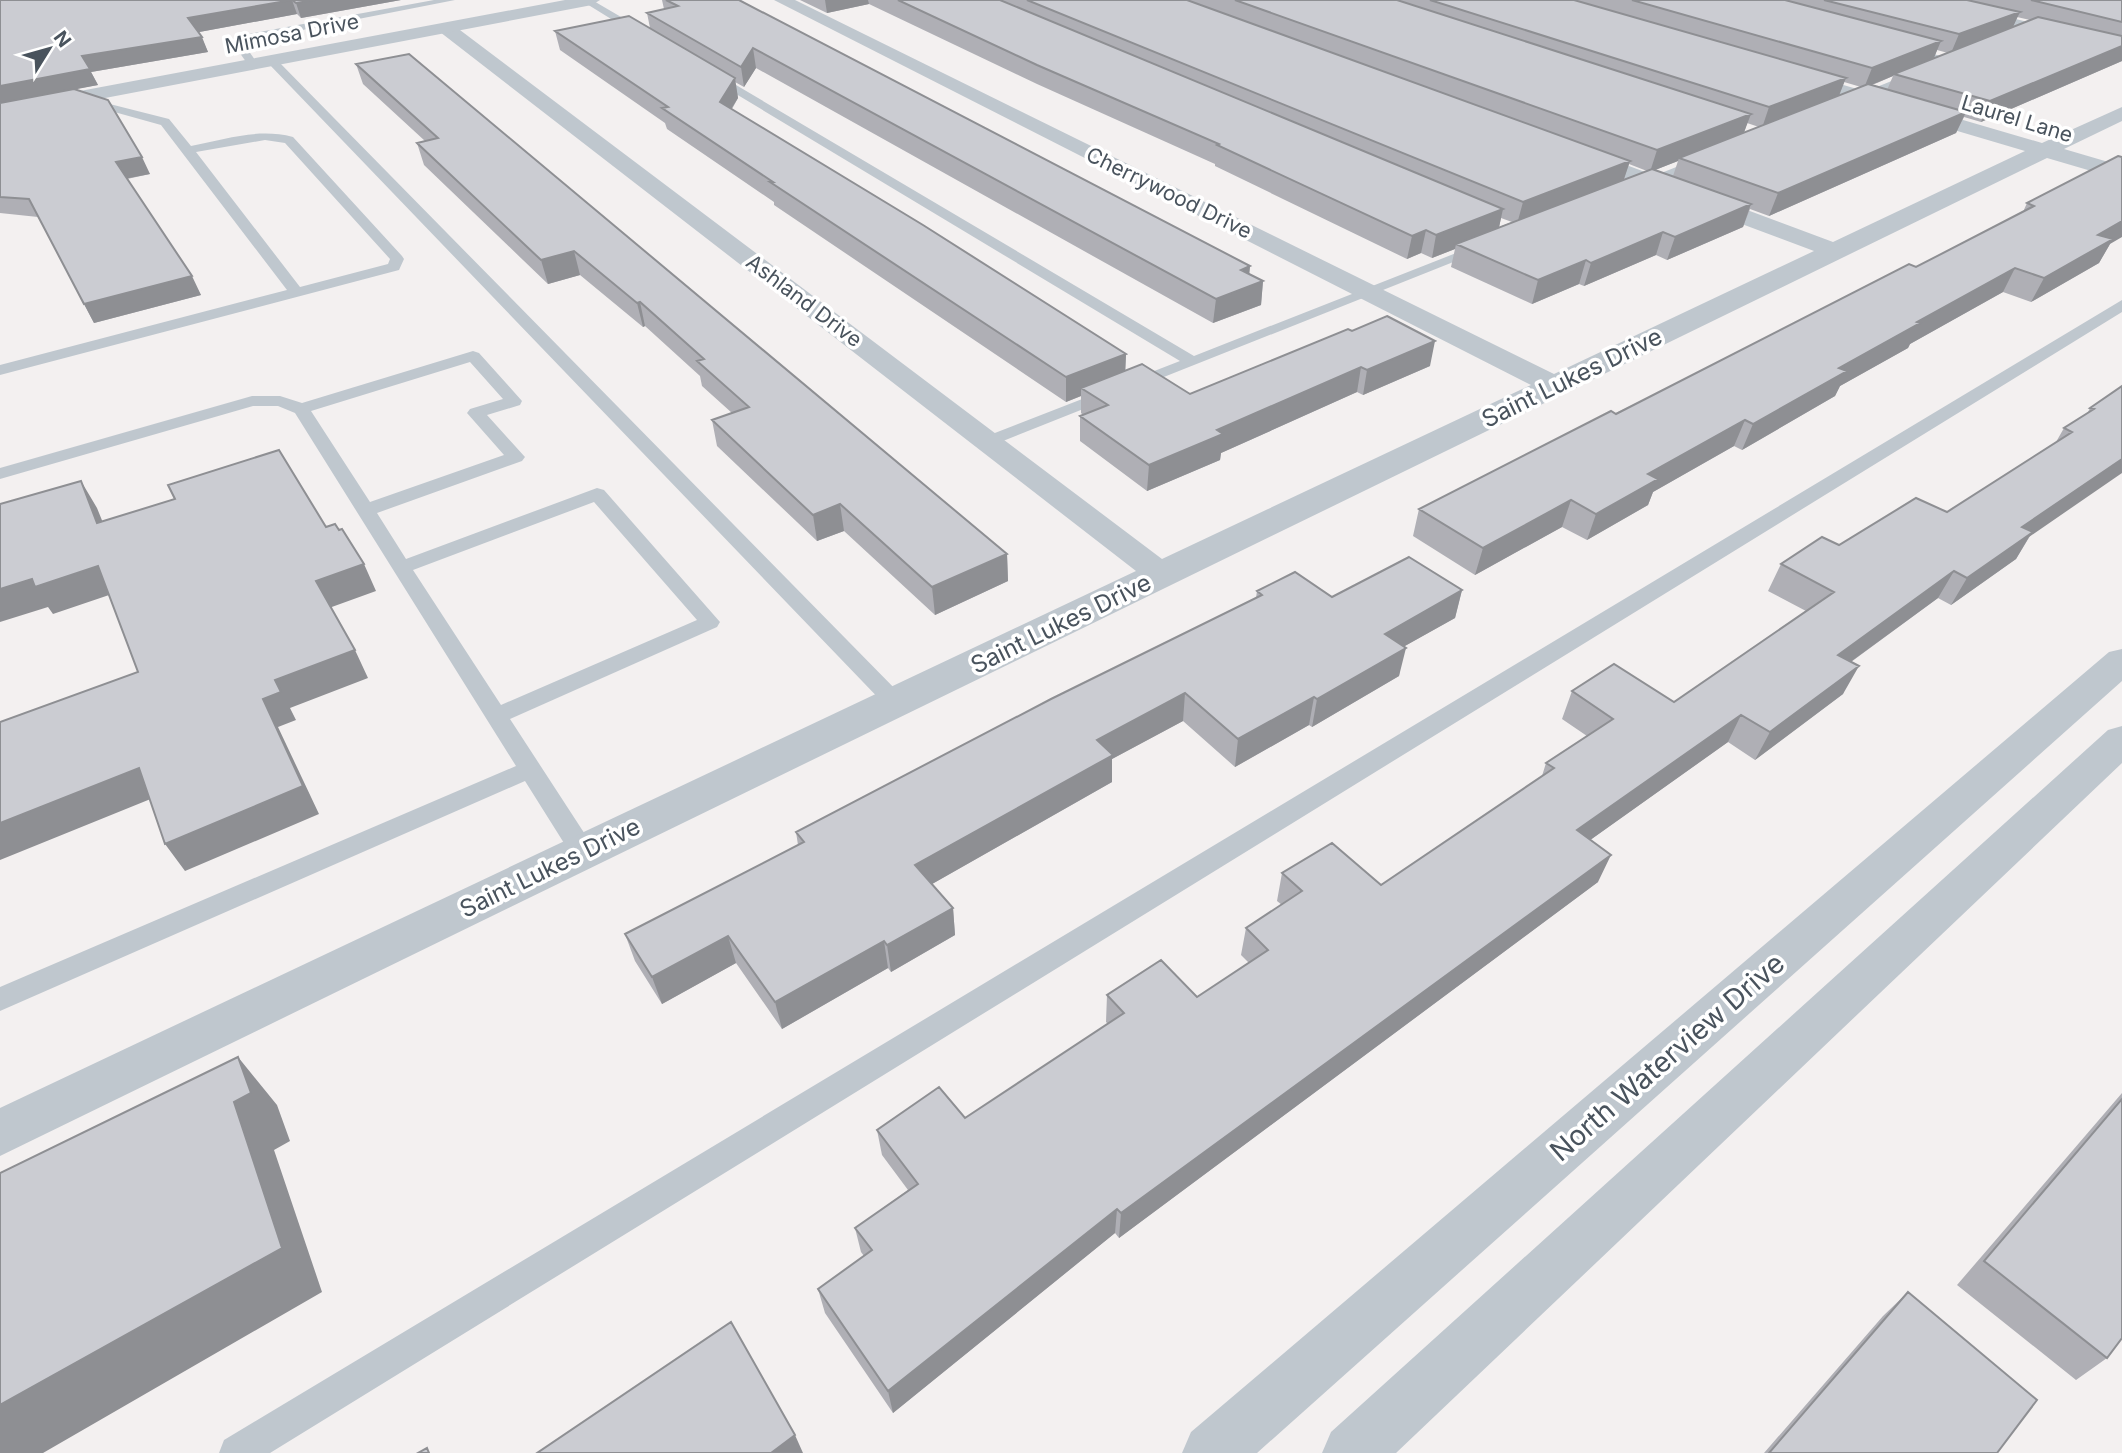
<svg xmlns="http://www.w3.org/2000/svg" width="2122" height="1453" font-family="Inter,sans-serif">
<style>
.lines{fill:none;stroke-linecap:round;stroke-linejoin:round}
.service{fill:#bfc7ce;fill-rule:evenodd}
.minor{fill:#bfc7ce;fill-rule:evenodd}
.tertiary{fill:#bfc7ce;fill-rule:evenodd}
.wall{fill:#afafb5;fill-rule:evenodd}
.shaded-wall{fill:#8e8f93}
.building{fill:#cbccd2;stroke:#8e8f93;stroke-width:2}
.labels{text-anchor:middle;stroke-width:7;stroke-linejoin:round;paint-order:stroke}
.far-street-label{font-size:21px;fill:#49535d;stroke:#fff}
.street-label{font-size:24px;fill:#49535d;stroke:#fff}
.near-street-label{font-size:28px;fill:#49535d;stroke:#fff}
</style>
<rect width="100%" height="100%" fill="#f3f0f0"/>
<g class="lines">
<path class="service" d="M434,0H455L252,40L243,43L258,64L253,67L249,66L232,42L249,34Z
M592,0L645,31L646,33L637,35L582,1Z
M1901,46L1957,60L1860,101H1852V97L1941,61L1901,50Z
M268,59H276L904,698L907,703L904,708L896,711L888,708L268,63Z
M706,72H714L1194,356L1474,246L1479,245L1486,249L988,447L982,446L979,442L982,438L1180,361L706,76Z
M86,98L169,119L191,146C226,139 258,128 293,137L402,256L404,259L399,270L0,375V365L287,290L161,125L82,103V99ZM265,140L285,143L390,259L388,264L300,287L196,152Z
M1704,156L1710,160L1708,163L1643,188L1638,189L1631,185Z
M2122,300V312L270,1453H219L224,1440Z
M473,351L479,353L522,401L520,405L487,415L525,457L522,461L377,513L406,559L597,488L604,490L720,622L717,627L510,719L592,845L595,852L592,859L583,862L574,859L525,781L0,1011V987L516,766L295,413L278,406H253L0,479V468L252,396H280L302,403ZM470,362L503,399L470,409L467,413L504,455L370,502L311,411ZM594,502L697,620L501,705L413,570Z"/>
<path class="minor" d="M774,0H795L1554,374L1814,251L1570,160L1567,155L1570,150H1586L1833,242L2025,151L1785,80L1783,76L1785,72H1799L2042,143L2122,107V121L2064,149L2122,166V180L2047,158L0,1156V1108L1136,571L440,32L437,28L440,24H452L1162,559L1531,385Z
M1909,0H1938L2122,45V55L1911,4Z"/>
<path class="tertiary" d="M565,0H600L592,5L0,118V106Z
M2122,649V681L1257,1453H1182L1191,1432L2109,652Z
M2122,726V763L1396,1453H1322L1331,1432L2108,730Z"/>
</g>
<path class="wall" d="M0,0H401L301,18L297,14L199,32L208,52L91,72L98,85L75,89L150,174L127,179L201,295L94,323L38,217L0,213Z
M662,0H739L1250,266L1249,274L1263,281L1261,305L1213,323L756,68L744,87L735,82L738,98L732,109L1126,354L1125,371L1190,394L1348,329L1430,366L1363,395L1357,392L1221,453L1220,460L1147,491L1080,441V416L1083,415L1081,413V396L1066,402L774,205V202L667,129L665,123L560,50L555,31L650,28L647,13L664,9Z
M800,0H2122V61L1981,122L1964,117L1956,133L1769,216L1750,209L1743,227L1667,260L1656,255L1584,286L1579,284L1532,304L1451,267L1455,249L1432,258L1421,253L1407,259L1215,166V164L1037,84L869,4L827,13ZM2017,17L2030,20L2013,27ZM1937,50L1948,53L1934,58ZM1893,76L1887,90L1871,85L1877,83ZM1844,82L1861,87L1839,96ZM1747,123L1759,127L1744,133ZM1678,161L1673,176L1655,170ZM1629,164L1647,171L1624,179ZM1501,218L1512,222L1499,227Z
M356,64L1007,554L1008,581L935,615L844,531L817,541L717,446L712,420L732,413L702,386L700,376L645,326L643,327L580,275L548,284L424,165L417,143L425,141L363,84Z
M2118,156L2110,244L2099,263L2031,302L2003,292L1910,344L1908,348L1840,386L1835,396L1742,450L1734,446L1653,492L1648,505L1587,540L1562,527L1475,575L1413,536L1419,509L1916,267L2023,212L2027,203Z
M2122,386L2016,559L1951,605L1938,598L1851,662L1843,694L1755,760L1728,742L1590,840L1598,882L1119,1238L1115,1233L893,1413L825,1313L818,1289L864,1256L861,1252L855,1228L908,1190L882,1155L877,1130L965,1118L1108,1024L1106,1022L1107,995L1197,997L1249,963L1241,955L1246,928L1282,905L1277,901L1282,873L1381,885L1542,776L1546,763L1587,736L1562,719L1572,691L1674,702L1806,611L1768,591L1781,564L1947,512L2056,442L2064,428L2087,414L2090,408Z
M1462,590L1455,618L1403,647L1399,676L1312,727L1309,725L1235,767L1183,721L1112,759V782L932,884L953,908L955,935L891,972L888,968L782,1029L736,963L662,1004L635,961L625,934L798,845L796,832L1256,598L1257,591L1332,597Z
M2122,1093V1338L2107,1358L2076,1380L1957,1285Z
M1908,1292L1997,1453H1764L1883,1316Z"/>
<path class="shaded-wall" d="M292,0L297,14L194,33L188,18Z
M315,0H401L301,18L296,3Z
M825,0H868L869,4L827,13Z
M2020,12L2011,31L1951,53L1959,34Z
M202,37L208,52L91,72L98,85L0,104V86L82,56Z
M1941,41L1933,60L1894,74L1893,76L1864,88L1872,68Z
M2122,46V61L1981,122L1990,101Z
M753,48L756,68L744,87L741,67Z
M735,78L738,98L723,122L720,102Z
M1846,78L1838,98L1762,128L1769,107Z
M1966,112L1956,133L1769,216L1778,193Z
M1751,114L1743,135L1679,158L1678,161L1650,172L1657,150Z
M142,157L150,174L124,179L116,162Z
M1630,161L1623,182L1517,224L1523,202Z
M1751,204L1743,227L1667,260L1675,237Z
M1503,209L1498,232L1456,244L1455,249L1432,258L1436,235Z
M2122,221V237L2110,244L2099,263L2031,302L2044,278L2098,235Z
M1426,230L1421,253L1407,259L1412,236Z
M1663,232L1656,255L1584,286L1591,263Z
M574,251L580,275L548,284L541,260Z
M1586,260L1579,284L1532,304L1538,280Z
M1250,266L1248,287L1263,281L1261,305L1213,323L1216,299L1241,270Z
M2015,268L2003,292L1910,344L1908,348L1840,386L1835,396L1742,450L1753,424L1839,368L1917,322Z
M192,276L201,295L94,323L84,304Z
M640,302L645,326L643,327L637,303Z
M1435,341L1430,366L1363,395L1367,370Z
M1126,354L1125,379L1081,388V396L1066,402V377Z
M1361,367L1357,392L1221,453L1220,460L1147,491L1149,465L1217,430Z
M1745,420L1734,446L1653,492L1648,505L1587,540L1596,514L1648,474Z
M2122,459V473L2029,537L2016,559L1951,605L1967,578L2022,527Z
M81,481L97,508L114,550L97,523Z
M1571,500L1562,527L1475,575L1483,548Z
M840,504L844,531L817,541L813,515Z
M1007,554L1008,581L935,615L932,587Z
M364,564L376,591L329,608L316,581Z
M98,566L115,593L53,614L48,607L0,622V589L32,579Z
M1954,571L1938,598L1823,682L1838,655Z
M1462,590L1455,618L1378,661L1385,634Z
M1406,648L1399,676L1312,727L1317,699Z
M355,650L368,678L290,708L296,720L278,727L319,814L185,871L165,844L275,680Z
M1859,666L1843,694L1755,760L1770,732Z
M1185,693L1183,721L1112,759V782L918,892L915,865L1097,740Z
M1314,697L1309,725L1235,767L1238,739Z
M1741,715L1728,742L1565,858L1577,830Z
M139,768L158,796L0,860V823Z
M1611,855L1598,882L1119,1238L1121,1213Z
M953,908L955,935L891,972L887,945Z
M728,936L736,963L662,1004L652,977Z
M884,941L888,968L782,1029L775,1002Z
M238,1057L277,1105L290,1141L274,1150L322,1292L43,1453H0V1405L234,1102Z
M1117,1209L1115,1233L893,1413L888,1391Z
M795,1435L803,1453H771Z"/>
<path class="building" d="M0,0H315L296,3L292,0L188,18L202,37L82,56L90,69L0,86Z
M666,0H739L1250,266L1241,270L1263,281L1216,299L753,48L741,67L647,13L678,6Z
M898,0H1000L1503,209L1436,235L1426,230L1412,236L1217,145L1219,144L1037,65Z
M1027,0H1187L1630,161L1523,202Z
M1235,0H1397L1751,114L1657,150Z
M1430,0H1574L1846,78L1769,107Z
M1632,0H1785L1941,41L1872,68Z
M1824,0H1967L2020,12L1959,34Z
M2031,0H2122V22Z
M629,16L735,78L720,102L923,225L1126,354L1066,377L770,182H773L662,108L668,107L555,31Z
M2038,17L2122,36V46L1990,101L1894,74Z
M409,54L1007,554L932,587L840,504L813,515L712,420L749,407L697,361L704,359L640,302L637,303L574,251L541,260L417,143L438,138L356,64Z
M1868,84L1966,112L1778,193L1679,158Z
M74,89L108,100L142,157L116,162L192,276L84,304L29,199L0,197V103Z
M2118,156L2122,157V221L2098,235L2113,239L2044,278L2015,268L1917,322L1920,323L1839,368L1847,371L1753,424L1745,420L1648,474L1658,479L1596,514L1571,500L1483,548L1419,509L1611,411L1616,414L1909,264L1916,267L2034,206L2027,203Z
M1652,169L1751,204L1675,237L1663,232L1591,263L1586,260L1538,280L1456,244Z
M1387,316L1435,341L1367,370L1361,367L1217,430L1223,434L1149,465L1080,416L1108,405L1081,388L1142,364L1190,394L1348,329L1352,331Z
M2122,386V459L2022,527L2033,532L1967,578L1954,571L1838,655L1859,666L1770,732L1741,715L1577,830L1611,855L1121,1213L1117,1209L888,1391L818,1289L872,1250L855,1228L918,1184L877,1130L939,1087L965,1118L1124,1013L1107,995L1161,960L1197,997L1268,950L1246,928L1302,891L1282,873L1332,843L1381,885L1554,768L1546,763L1613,719L1572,691L1614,664L1674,702L1834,592L1781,564L1822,537L1839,545L1916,498L1947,512L2072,432L2064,428L2094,409L2090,408Z
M279,450L326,527L335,524L339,530L342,529L364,564L316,581L355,650L275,680L281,692L263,699L303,786L165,844L139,768L0,823V722L138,672L98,566L35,587L32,579L0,589V504L81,481L97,523L175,499L168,485Z
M1409,557L1462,590L1385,634L1406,648L1317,699L1314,697L1238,739L1185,693L1097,740L1113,755L915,865L953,908L887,945L884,941L775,1002L728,936L652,977L625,934L804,842L796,832L1051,699L1262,595L1257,591L1295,572L1332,597Z
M238,1057L251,1093L234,1102L282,1248L0,1405V1173Z
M2122,1099V1338L2107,1358L1984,1261Z
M1908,1292L2037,1400L1997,1453H1769Z
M731,1322L795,1435L771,1453H537Z
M427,1448L429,1453H418Z"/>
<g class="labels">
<g class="far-street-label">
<text transform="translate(292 34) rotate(-11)" y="7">Mimosa Drive</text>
<text transform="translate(2017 119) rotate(17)" y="7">Laurel Lane</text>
<text transform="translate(1169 193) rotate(26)" y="7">Cherrywood Drive</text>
<text transform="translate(804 301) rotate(37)" y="7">Ashland Drive</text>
</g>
<g class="street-label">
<text transform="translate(1572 378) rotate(-26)" y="8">Saint Lukes Drive</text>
<text transform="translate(1061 624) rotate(-26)" y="8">Saint Lukes Drive</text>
<text transform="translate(550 868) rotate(-26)" y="8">Saint Lukes Drive</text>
</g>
<g class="near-street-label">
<text transform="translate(1667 1057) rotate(-41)" y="10">North Waterview Drive</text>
</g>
</g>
<g transform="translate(49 49) rotate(53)" stroke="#ffffff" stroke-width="5" paint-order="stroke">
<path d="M0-5L12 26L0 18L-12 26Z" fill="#49535d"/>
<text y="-10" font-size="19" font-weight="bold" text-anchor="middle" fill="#49535d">N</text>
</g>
</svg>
